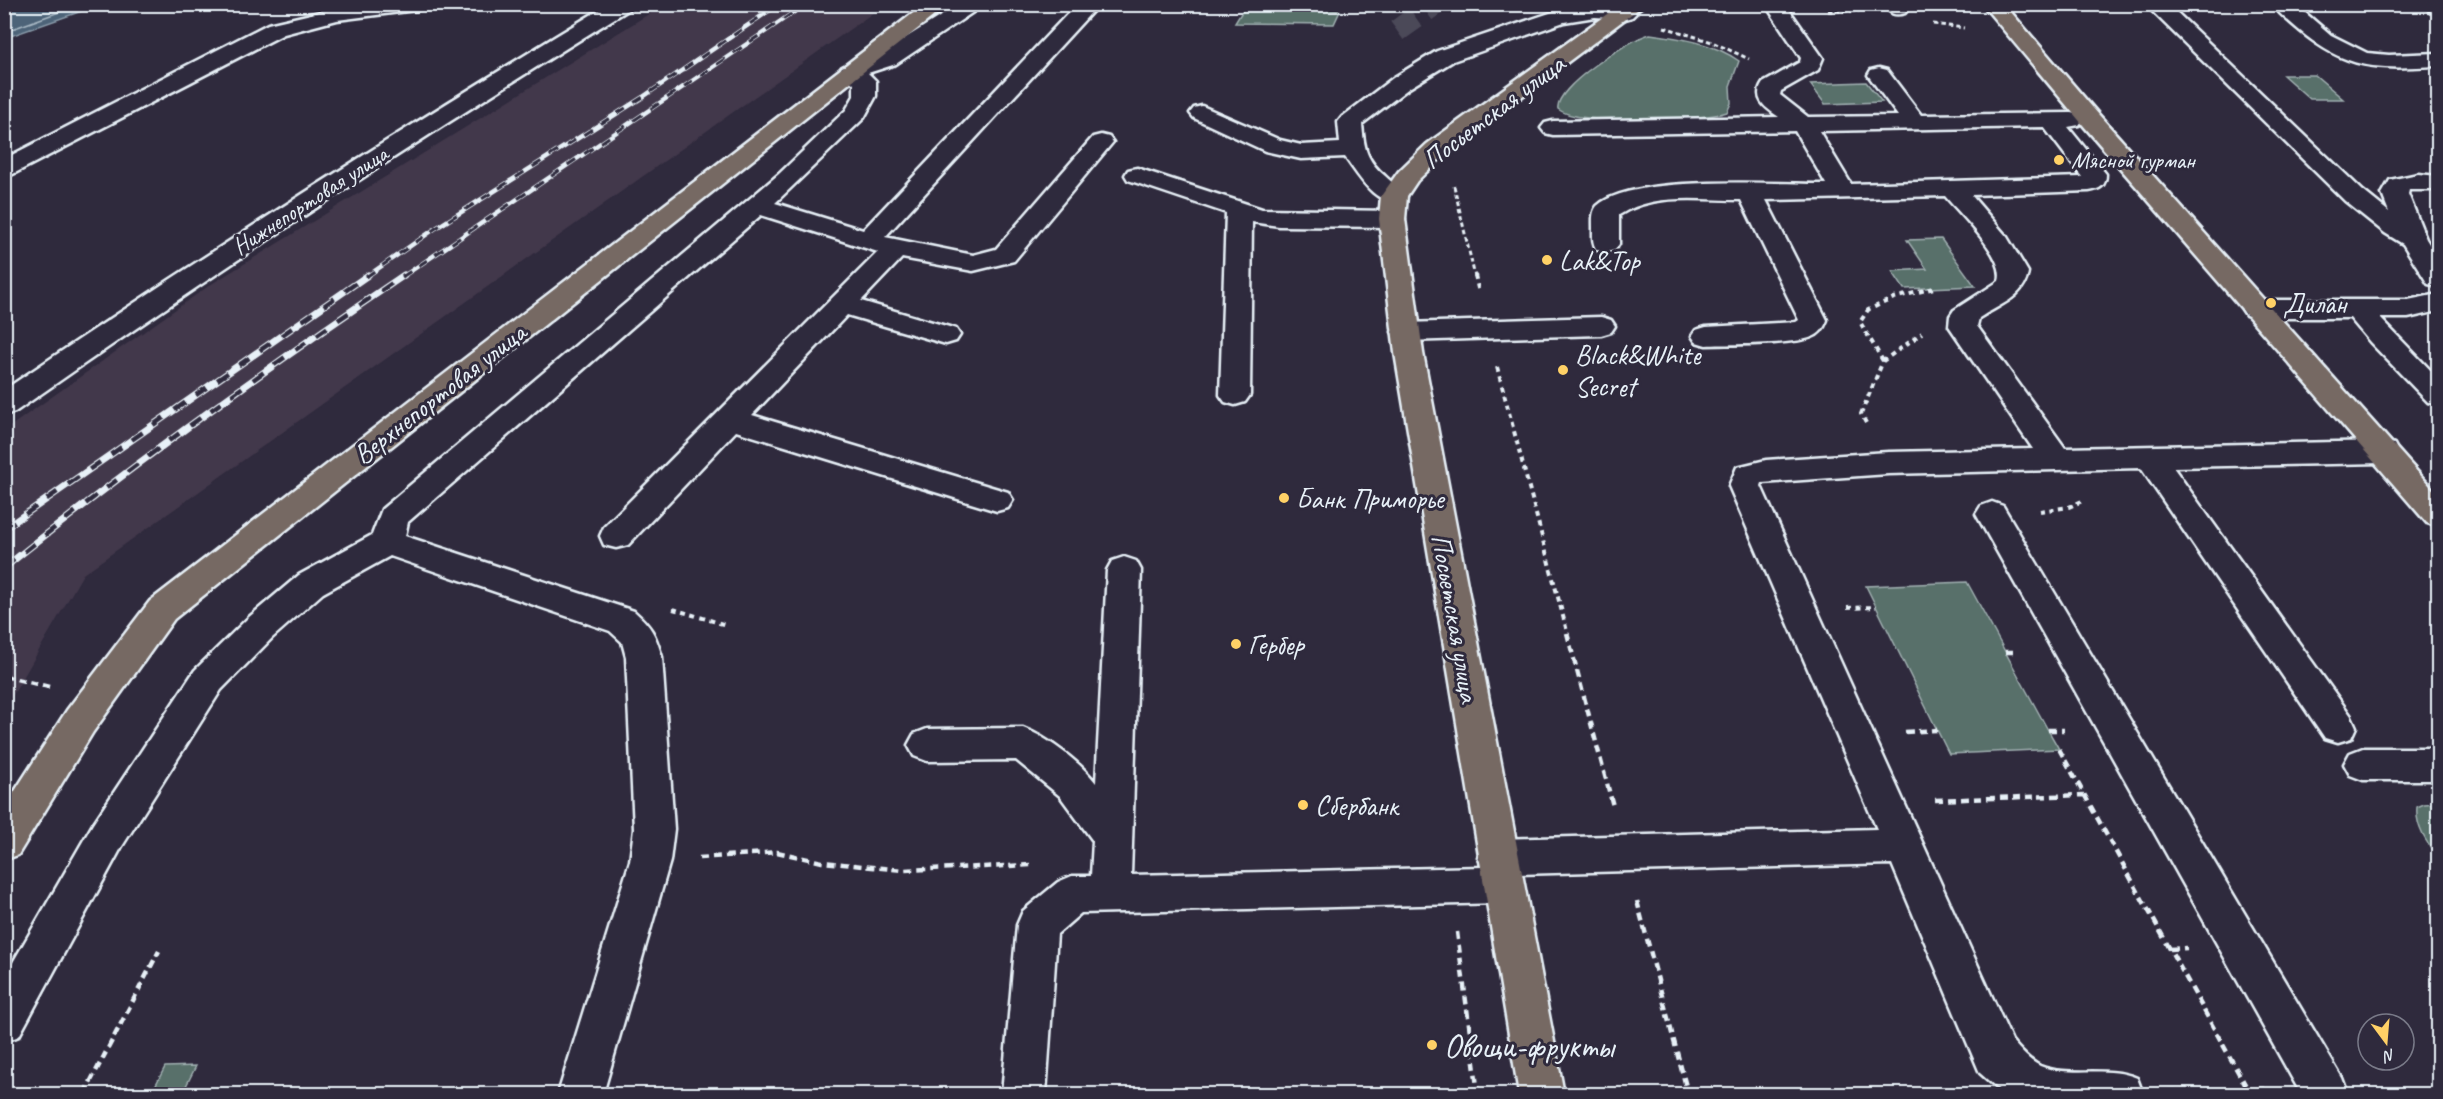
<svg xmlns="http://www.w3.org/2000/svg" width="2443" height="1099" font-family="Caveat,sans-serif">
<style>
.built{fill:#42384b}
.green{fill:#596f6a;stroke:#a0b0b1;stroke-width:1.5}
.water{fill:#4d6478;stroke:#8b9cab;stroke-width:1.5}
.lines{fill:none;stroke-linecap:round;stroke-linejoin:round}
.shore{stroke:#aab9c5;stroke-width:1.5}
.minor-tunnel{stroke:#4b4859;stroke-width:23;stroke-dasharray:23 12;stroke-linecap:butt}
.minor-casing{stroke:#e8f1f8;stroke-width:5}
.major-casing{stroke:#e8f1f8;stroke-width:5}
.path-far2{stroke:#e8f1f8;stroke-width:3;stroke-dasharray:4.5 3;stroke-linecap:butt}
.path-far1{stroke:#e8f1f8;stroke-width:4;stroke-dasharray:5 4.5;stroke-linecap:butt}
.path{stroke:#e8f1f8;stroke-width:4.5;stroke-dasharray:8 5;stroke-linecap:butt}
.minor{fill:#2f2a3d;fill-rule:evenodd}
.major{fill:#766964;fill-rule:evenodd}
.rail-far1-casing{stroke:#e8f1f8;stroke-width:4.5}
.rail-casing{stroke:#e8f1f8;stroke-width:7}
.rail-far1{stroke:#2f2a3d;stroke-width:3;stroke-dasharray:10;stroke-linecap:butt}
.rail{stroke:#2f2a3d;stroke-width:4.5;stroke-dasharray:13;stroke-linecap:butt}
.poi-dot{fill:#ffd166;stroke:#2f2a3d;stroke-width:2}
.labels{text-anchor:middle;stroke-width:6;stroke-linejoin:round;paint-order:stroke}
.far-poi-label{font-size:24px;fill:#e8f1f8;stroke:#2f2a3d;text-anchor:start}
.far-street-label{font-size:24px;fill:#e8f1f8;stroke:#2f2a3d}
.street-label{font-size:28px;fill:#e8f1f8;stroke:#2f2a3d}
.poi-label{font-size:28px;fill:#e8f1f8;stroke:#2f2a3d;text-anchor:start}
.near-poi-label{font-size:33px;fill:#e8f1f8;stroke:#2f2a3d;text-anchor:start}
</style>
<rect width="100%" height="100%" fill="#2f2a3d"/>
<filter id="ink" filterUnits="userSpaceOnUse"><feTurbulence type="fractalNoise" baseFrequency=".0167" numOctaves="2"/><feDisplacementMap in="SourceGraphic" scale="12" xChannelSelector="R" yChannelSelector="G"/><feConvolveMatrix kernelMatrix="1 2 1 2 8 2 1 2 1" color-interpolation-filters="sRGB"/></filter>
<g filter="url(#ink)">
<path class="built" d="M665,4L884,5L83,574L5,709V430L210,285Z"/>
<path class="green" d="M1246,5H1293L1340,11L1334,24L1235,23Z
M1650,34C1680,38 1714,43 1739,61L1730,86L1731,103L1727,112C1699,121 1580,127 1558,109C1554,88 1630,39 1650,34Z
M2283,75H2315L2343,99H2310Z
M1866,82L1882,102L1825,104L1810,84Z
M1941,239L1975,286L1904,289L1892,271L1927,269L1907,240Z
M1967,582L2048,730L2059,749L1949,754L1866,586Z
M2438,803V858C2427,843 2415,827 2417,807L2424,804Z
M196,1066L182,1094H151L165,1067Z"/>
<path class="water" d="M5,4H99V5L5,38Z"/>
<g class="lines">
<path class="shore" d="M4,32L81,4"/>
<path class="minor-tunnel" d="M1596,4L1625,13
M1397,31L1435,4"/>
<g class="minor-casing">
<path id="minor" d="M362,4H426L423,8L416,10L337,20L284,34L13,174L4,176V159L268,24L337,8Z
M609,4H634L631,8C422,137 216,271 15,412L4,415V390C202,256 404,128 609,4Z
M960,4H985L896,64L868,73L876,81V96L864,118L775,203L863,230L1077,4H1099L885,237L973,255L996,249L1093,137L1101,135L1109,137L1113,142L1014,261L973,271L902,258L861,301L956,329L960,335L956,341L946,344L847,315L752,415L1008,492L1013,500L1008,508L997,511L736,431L628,545L616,548L604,545L600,536L604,527L878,252L761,215L408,522L405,536L634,611C652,627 655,634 662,657L674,829L670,861L603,1094H558L630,861L634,829L626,657L622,642L610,631L390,556L323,593L272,638L221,690L121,848L19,1036L4,1042V978L93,824L195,670L248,618L299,575L372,535L382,509L779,174L846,110L854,96V84L839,72L842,67L880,54Z
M1765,4H1785L1823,58L1818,70L1781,91L1780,95L1808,117L1898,116L1868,75L1871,70L1879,68L1887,70L1921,115L2071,113L2079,115L2083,120L2079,125L2068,127L2106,174C2106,186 2100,189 2089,191L1971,195L2007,237L2028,272C2025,298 1998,305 1979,318L1977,326L2065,448L2383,441L2394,444L2398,452L2394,460L2383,463L2173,467L2351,716L2356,727L2351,738L2338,742L2325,738L2141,468L1888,474L1762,483L1761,486L2012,1041C2020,1050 2029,1061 2040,1066C2070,1078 2106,1065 2137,1078L2143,1094H2004L1980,1073L1892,864L1518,874L1523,885L1517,898L1503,903L1081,913L1057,934L1046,1094H1002L1017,925L1023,911L1058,882L1072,876H1091L1093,841L1060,796L1016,760L927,761L914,756L908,745L914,734L927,729L1023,728C1047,737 1081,763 1096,783L1107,570L1112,561L1124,557L1136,561L1141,570L1131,875L1483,867L1478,857L1484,844L1498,839L1877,829L1729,486L1737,467L1766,460L1888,452L2033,449L1949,326L1950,316L1954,310L1999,281C2007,258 1960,214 1945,196L1766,200L1827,320C1824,328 1820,334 1812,337C1792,345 1730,344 1706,345L1696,342L1692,336L1696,330L1706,327L1796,322L1799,320L1741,200C1701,200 1654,192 1619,215V244L1615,250L1606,252L1597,250C1592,243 1593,236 1593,228C1593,220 1592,212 1597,206C1632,174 1776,184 1826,184L1795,131L1553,135L1545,133L1541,128L1545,123L1553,121L1779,117C1766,108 1752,99 1763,83L1800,62L1801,58ZM2044,127L2082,177L1851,184L1819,131Z
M1884,4H1905L1908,9L1905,13C1894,16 1890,14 1884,4Z
M2145,4H2168L2363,191L2389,212L2382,194L2390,180L2418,174L2438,176V190H2409L2408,194L2426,239L2438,258V286L2428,284L2403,244L2385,233L2345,201Z
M2272,4H2295L2331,35L2367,53L2389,55L2438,53V66C2378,69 2348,71 2299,30C2290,22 2279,14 2272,4Z
M2423,4H2438V14L2431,12Z
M1595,5L1632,9L1636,13L1632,17L1625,19L1595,17L1564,22L1453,61L1409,88L1362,124C1364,148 1366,160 1385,176C1392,183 1401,188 1407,196L1403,201C1376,208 1359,176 1345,157L1301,159L1265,151L1194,118L1190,113L1194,108L1202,106L1280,140L1301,145L1340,143L1338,122L1342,117L1393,78L1437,51L1553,12Z
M1137,168L1262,209L1392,211L1401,214L1405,219L1401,224L1392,227L1279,226L1252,222L1250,395L1245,402L1235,405L1225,402L1220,395L1226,213L1128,180L1125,175L1128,170Z
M2438,294V311L2408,318H2380L2438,378V405L2428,402L2370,342L2350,318H2256L2246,315L2242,309L2246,303L2256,300H2408Z
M1601,317L1611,320L1615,326L1611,332L1601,335L1406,341L1396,338L1392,332L1396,326L1406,323Z
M1992,502L2003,506L2342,1078L2348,1094H2301L1976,514L1981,506Z
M2363,748H2438V780H2363L2350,775L2344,764L2350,753Z"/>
</g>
<g class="major-casing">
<path id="major" d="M925,4H949L174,619L93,732L18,855L4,860V808L67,710L150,601Z
M1621,4H1645L1445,154L1417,181L1407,196L1405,219L1423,353L1564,1094H1519L1395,353L1379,219L1381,196L1399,171L1427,144Z
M1982,4H2004L2099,115L2438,495V527L2427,523L2083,125Z"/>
</g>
<path class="path-far2" d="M1828,11H1859
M1933,24L1964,28
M1664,27L1712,42L1749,59
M1454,186L1475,277"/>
<path class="path-far1" d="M1475,275L1479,293
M1883,361L1860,322L1868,310L1894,298L1934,288
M1497,367L1568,635
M1866,423L1861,414L1883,361L1922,333
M2040,511L2069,507L2082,501
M1847,608L1876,607
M673,609L726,625"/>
<path class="path" d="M1567,633L1613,806
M2005,652H2018
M4,676L49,687
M2048,730H2064
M1905,732L1937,730
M2059,749L2247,1088
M1935,800L2084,795
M699,858L777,852L822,862L903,870L1032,865
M1637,901L1688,1094
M1457,932L1478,1094
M2170,949L2187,948
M2168,1091L2265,1089
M84,1094L159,951"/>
<use href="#minor" class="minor"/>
<use href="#major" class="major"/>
<g class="rail-far1-casing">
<path id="rail-far1" d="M366,277L436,228L643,97L779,4
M402,277L806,4"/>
</g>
<g class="rail-casing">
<path id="rail" d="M4,529L368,275
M4,568C133,464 267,368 404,275"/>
</g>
<use href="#rail-far1" class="rail-far1"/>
<use href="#rail" class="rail"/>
</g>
</g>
<g class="poi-dot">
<circle cx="2059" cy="160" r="6"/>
<circle cx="1547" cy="260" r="6"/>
<circle cx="2271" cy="303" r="6"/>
<circle cx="1563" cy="370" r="6"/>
<circle cx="1284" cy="498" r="6"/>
<circle cx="1236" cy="644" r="6"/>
<circle cx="1303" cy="805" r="6"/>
<circle cx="1432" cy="1045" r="6"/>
</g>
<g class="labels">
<g class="far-poi-label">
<text x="2071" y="168">Мясной гурман</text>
</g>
<g class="far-street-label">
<text transform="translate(310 200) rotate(-33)" y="8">Нижнепортовая улица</text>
</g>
<g class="street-label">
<text transform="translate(1493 111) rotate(-37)" y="10">Посьетская улица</text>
<text transform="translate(439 393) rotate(-38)" y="10">Верхнепортовая улица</text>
<text transform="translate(1456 618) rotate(80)" y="10">Посьетская улица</text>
</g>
<g class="poi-label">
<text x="1559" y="270">Lak&amp;Top</text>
<text x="2283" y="313">Дилан</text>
<text x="1575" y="364">Black&amp;White<tspan x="1575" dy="32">Secret</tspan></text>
<text x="1296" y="508">Банк Приморье</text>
<text x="1248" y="654">Гербер</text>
<text x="1315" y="815">Сбербанк</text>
</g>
<g class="near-poi-label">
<text x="1444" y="1057">Овощи-фрукты</text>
</g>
</g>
<rect width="2443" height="1099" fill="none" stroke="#2f2a3d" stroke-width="24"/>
<rect x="12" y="12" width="2419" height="1075" fill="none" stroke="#e8f1f8" stroke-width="2" filter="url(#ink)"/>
<g transform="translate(2386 1042) rotate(164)"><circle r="28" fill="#2f2a3d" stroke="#797a88" stroke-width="1.5"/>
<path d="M0-4.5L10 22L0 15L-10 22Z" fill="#ffd166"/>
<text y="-9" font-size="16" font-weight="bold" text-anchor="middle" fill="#e8f1f8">N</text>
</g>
</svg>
